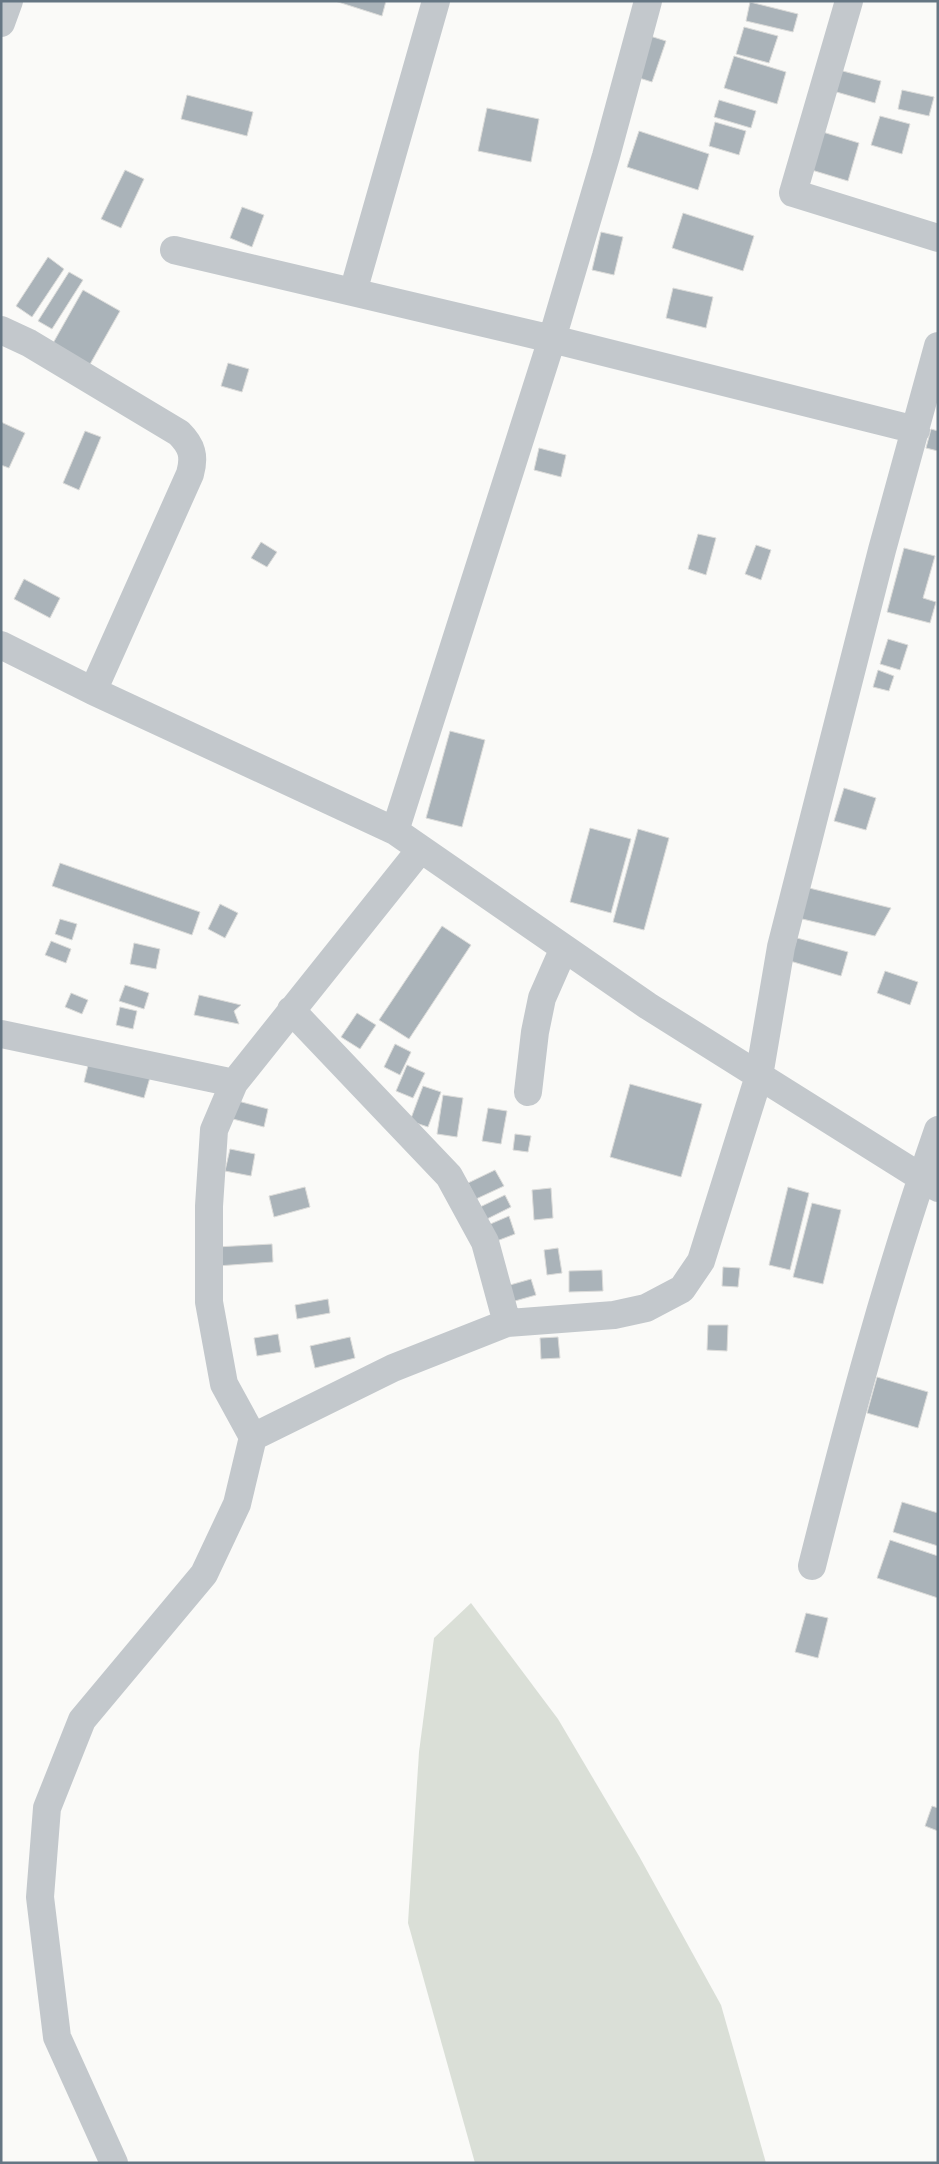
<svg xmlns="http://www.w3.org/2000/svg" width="939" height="2164" font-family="Barlow,sans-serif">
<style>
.green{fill:#dadfd7}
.building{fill:#aab3b9;stroke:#dcdcda}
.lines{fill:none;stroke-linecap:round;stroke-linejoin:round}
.street{stroke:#c3c8cc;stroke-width:28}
</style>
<rect width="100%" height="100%" fill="#fafaf8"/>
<path class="green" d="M471,1603L558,1719L639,1856L721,2005L766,2163H475L408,1923L419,1752L434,1638Z"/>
<path class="building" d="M335,1H386L382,16Z
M750,2L798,14L793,32L746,21Z
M744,27L778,36L769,63L736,54Z
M650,36L666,41L652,82L636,77Z
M734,56L786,72L777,104L724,88Z
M839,70L881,81L875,103L833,91Z
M902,90L934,97L929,116L898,109Z
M187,95L253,112L247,136L181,119Z
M719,100L756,111L751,128L714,117Z
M487,108L539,119L531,162L478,151Z
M880,116L910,124L902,154L871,145Z
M715,122L746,131L739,155L709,146Z
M816,130L859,143L848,181L805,168Z
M639,131L709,154L698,190L627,167Z
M125,170L144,179L121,228L101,219Z
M242,207L264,215L252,247L230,238Z
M683,213L754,236L743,271L672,248Z
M601,232L623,237L614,275L592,270Z
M48,257L64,269L32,317L16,306Z
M69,272L83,280L52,329L38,321Z
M673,288L713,297L706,328L666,318Z
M83,290L120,311L89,366L52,345Z
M228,363L249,369L242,392L221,386Z
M1,422L25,433L9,468L1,465Z
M931,429L938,431V451L926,448Z
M85,431L101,437L79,490L63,483Z
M539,448L566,455L561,477L534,470Z
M698,534L716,538L706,575L688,569Z
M261,542L277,552L267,567L251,558Z
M756,545L771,550L761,580L745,574Z
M904,548L935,556L923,598L936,602L930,623L887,612Z
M24,579L60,598L50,618L14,599Z
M888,639L908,645L900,670L880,664Z
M878,670L894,676L889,691L873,687Z
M450,731L485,740L462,827L426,818Z
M844,788L876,798L866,830L834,821Z
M590,828L631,839L611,913L570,902Z
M638,829L669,838L644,930L613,922Z
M60,863L200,912L192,935L52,886Z
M805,887L891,908L875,936L798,918Z
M220,904L238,913L225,938L208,929Z
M60,919L77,924L72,940L55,934Z
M442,926L471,945L409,1039L379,1020Z
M797,938L848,952L841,976L790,961Z
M51,941L71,949L66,963L45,955Z
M134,943L160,949L156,969L130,964Z
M885,971L918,982L910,1005L877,993Z
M125,985L149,993L144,1009L119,1001Z
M71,993L88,1000L82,1014L65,1007Z
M199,995L241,1005L234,1011L239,1024L194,1015Z
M120,1007L137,1011L133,1029L116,1025Z
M357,1013L376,1025L360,1049L341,1037Z
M395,1044L411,1052L400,1075L384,1067Z
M90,1057L151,1074L144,1098L84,1082Z
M407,1065L425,1073L413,1098L396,1091Z
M630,1084L702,1104L681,1177L610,1157Z
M423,1086L441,1092L428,1127L410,1121Z
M443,1095L463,1098L457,1137L437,1134Z
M234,1100L268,1109L264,1127L229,1118Z
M488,1108L507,1111L501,1144L482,1141Z
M515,1134L531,1136L528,1152L513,1150Z
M230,1149L255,1154L251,1176L225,1171Z
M495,1170L504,1186L476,1199L468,1183Z
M305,1187L310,1207L274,1217L269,1196Z
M788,1187L809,1193L790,1270L769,1265Z
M551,1188L553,1218L534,1220L532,1190Z
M505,1195L511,1207L485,1220L480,1207Z
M812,1203L841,1210L823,1284L793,1277Z
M509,1216L515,1234L494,1242L488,1225Z
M272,1244L273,1262L217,1266L216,1247Z
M558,1248L562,1273L547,1275L544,1250Z
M723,1267L740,1268L738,1287L722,1286Z
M602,1270L603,1291L569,1292V1271Z
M531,1279L536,1295L508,1303L503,1287Z
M328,1299L330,1313L297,1319L295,1305Z
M708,1325H728L727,1351L707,1350Z
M278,1334L281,1352L257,1356L254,1338Z
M350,1337L355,1358L315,1368L310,1346Z
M558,1337L560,1358L541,1359L540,1338Z
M877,1377L928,1392L918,1428L867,1413Z
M902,1502L938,1513V1546L893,1532Z
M890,1540L938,1556V1598L877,1578Z
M806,1613L828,1618L818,1658L795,1652Z
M932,1806L938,1808V1831L925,1826Z"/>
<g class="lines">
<path class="street" d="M849,1L793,193L938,238
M1,23L9,1
M174,250L552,339L916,430
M353,292L436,1
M1,330L29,343L179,433C192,446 195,456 190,474L93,691
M1,645L93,691L395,831L648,1006L938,1188
M395,831L552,339L606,156L648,1
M291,1010L449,1176L485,1242L507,1323
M1,1034L234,1083
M528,1092L535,1032L542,998L564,948
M253,1437L393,1368L507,1323L614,1315L646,1308L682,1289L701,1261L759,1076L781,947L882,550L938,346
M812,1566C849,1419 888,1273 938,1130
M114,2163L57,2037L40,1897L47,1808L82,1720L204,1574L237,1504L253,1437L224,1384L209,1302V1206L214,1130L234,1083L420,850"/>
</g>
<rect width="939" height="2164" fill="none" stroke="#657683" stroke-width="5"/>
</svg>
